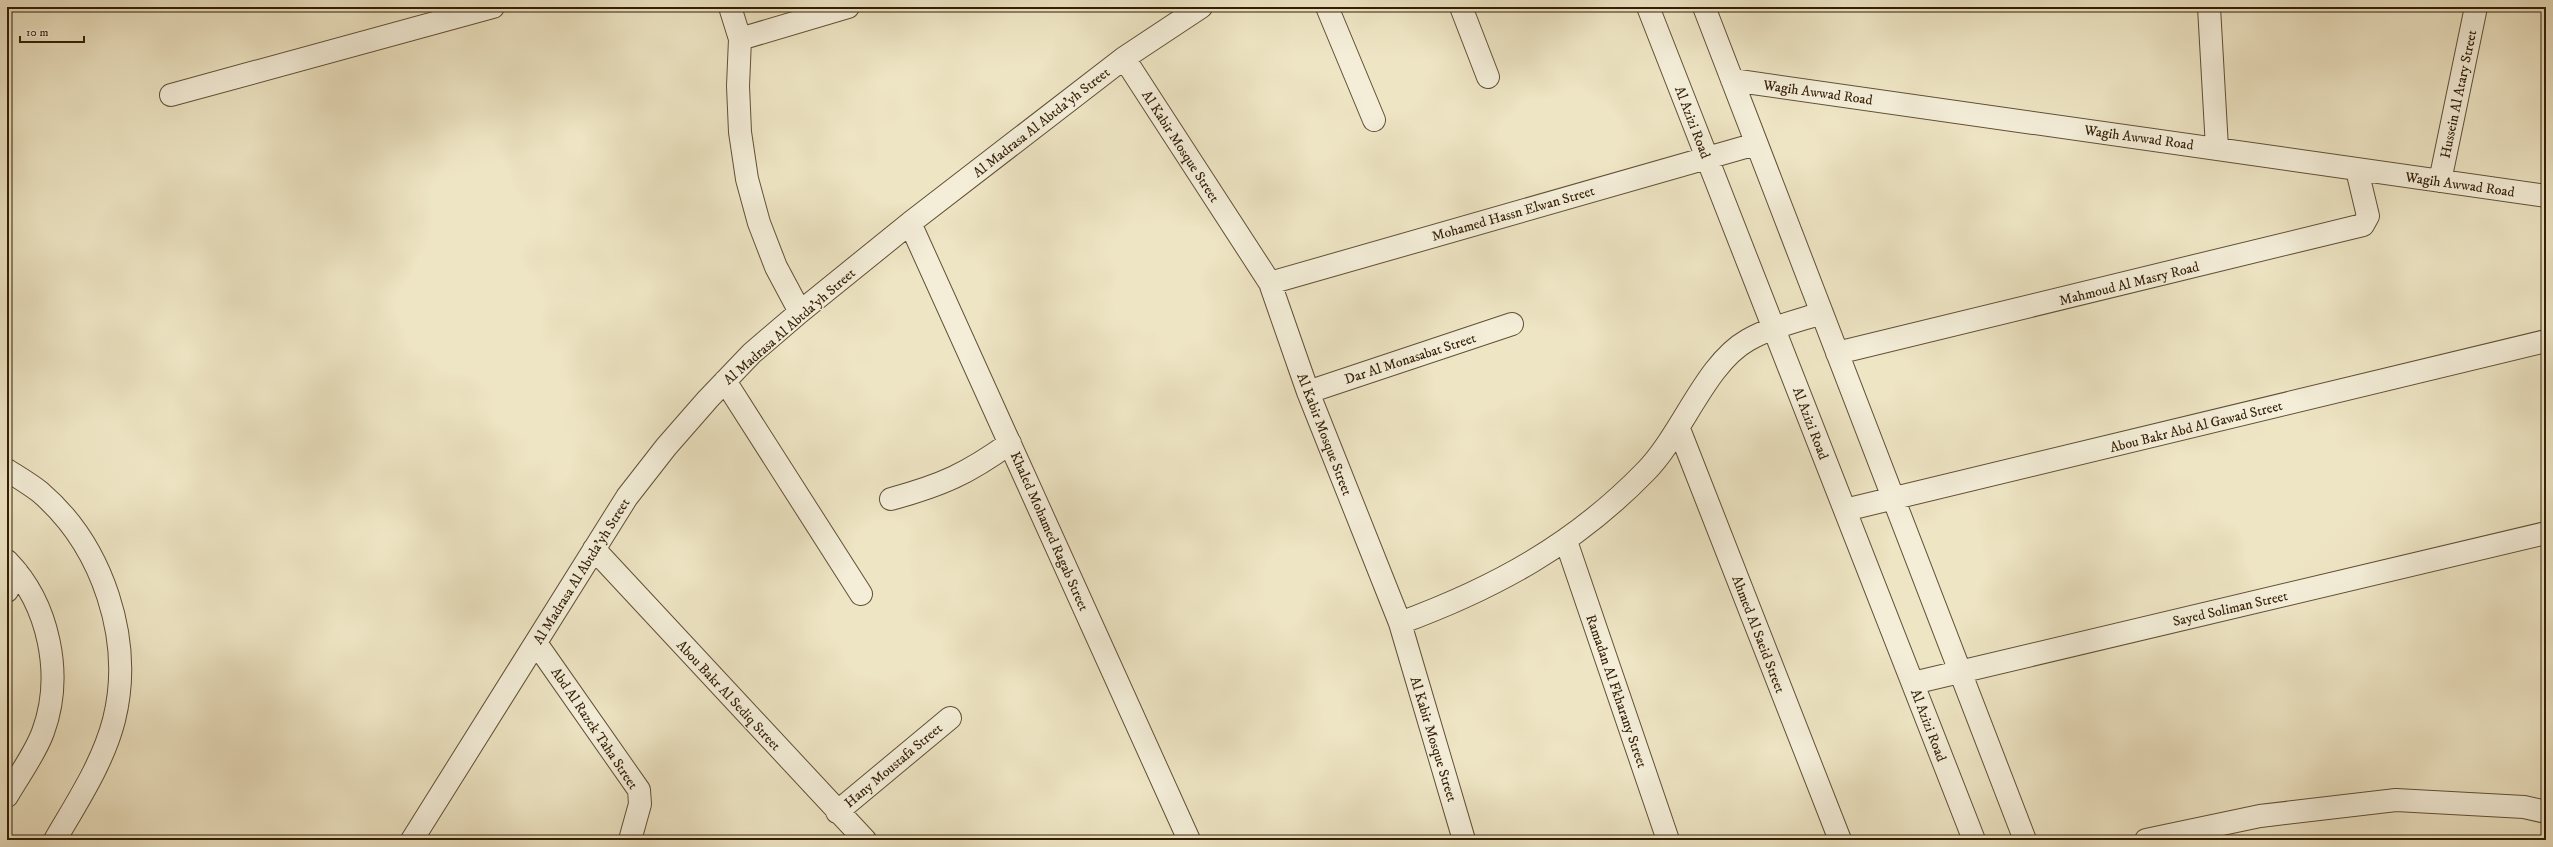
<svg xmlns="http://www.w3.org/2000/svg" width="2553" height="847" font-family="'IM FELL DW Pica',serif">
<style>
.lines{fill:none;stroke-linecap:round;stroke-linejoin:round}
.minor-casing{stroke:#615036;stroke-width:24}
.minor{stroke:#f4eed9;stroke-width:22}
.labels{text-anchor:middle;stroke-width:3;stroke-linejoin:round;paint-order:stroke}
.street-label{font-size:14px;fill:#321e06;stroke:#f4eed9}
</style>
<rect width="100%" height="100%" fill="#eee5c4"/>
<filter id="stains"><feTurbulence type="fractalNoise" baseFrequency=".005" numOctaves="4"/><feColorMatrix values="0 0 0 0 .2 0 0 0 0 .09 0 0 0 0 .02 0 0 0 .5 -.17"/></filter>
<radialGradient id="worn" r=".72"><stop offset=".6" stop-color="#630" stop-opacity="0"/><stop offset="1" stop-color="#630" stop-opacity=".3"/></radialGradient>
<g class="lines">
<g class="minor-casing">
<path id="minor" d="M730,7L740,39L738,86L740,132L747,179L759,223L776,267L800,312
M1327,7L1374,120
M1461,7L1488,77
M1648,7L1974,840
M1704,7L2025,840
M2209,7L2217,148
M740,39L848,7
M1124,58L1270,283L1308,392L1400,623L1464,840
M1732,80L2546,196
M171,95L493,7
M2440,181L2476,7
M910,223L1189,840
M1270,283L1756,144
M1837,353L2363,225L2368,216L2357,170
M725,381L861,594
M1308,392L1512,324
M1679,429L1840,840
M7,470C18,477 30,484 40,492C103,546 134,640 114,720C103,763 77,802 55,840
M891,499C942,485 967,474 1010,443
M1845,510L2546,341
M1566,541L1668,840
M594,549L865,840
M7,561C49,604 64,675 43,732C35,754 19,775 7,796
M7,591L17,572
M1400,623C1495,588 1574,545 1645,472C1682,435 1705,364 1748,340C1771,327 1797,321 1822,313
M536,643L639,790L640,804L630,840
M1913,683L2546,533
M837,812L950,718
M412,840L627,497L666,447L708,399L752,353L800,312L910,223L1124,58L1201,7
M2146,840L2260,816L2396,800L2524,807L2546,812"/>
</g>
<use href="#minor" class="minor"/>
</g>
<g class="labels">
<g class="street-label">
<text transform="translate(1818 92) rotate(8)" y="5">Wagih Awwad Road</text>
<text transform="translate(2458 94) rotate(-78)" y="5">Hussein Al Atary Street</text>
<text transform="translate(1041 122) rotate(-38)" y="5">Al Madrasa Al Abtda'yh Street</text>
<text transform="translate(1693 122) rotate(69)" y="5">Al Azizi Road</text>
<text transform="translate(2139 137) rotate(8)" y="5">Wagih Awwad Road</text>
<text transform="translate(1181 146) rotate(57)" y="5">Al Kabir Mosque Street</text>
<text transform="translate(2460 184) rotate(8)" y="5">Wagih Awwad Road</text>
<text transform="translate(1513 213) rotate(-16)" y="5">Mohamed Hassn Elwan Street</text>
<text transform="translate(2129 283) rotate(-14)" y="5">Mahmoud Al Masry Road</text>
<text transform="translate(789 326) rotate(-41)" y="5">Al Madrasa Al Abtda'yh Street</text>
<text transform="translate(1410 358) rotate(-18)" y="5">Dar Al Monasabat Street</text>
<text transform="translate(1811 423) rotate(69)" y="5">Al Azizi Road</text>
<text transform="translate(2196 426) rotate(-14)" y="5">Abou Bakr Abd Al Gawad Street</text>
<text transform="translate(1325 434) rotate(69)" y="5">Al Kabir Mosque Street</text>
<text transform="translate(1050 531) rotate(66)" y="5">Khaled Mohamed Ragab Street</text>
<text transform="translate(581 571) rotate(-58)" y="5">Al Madrasa Al Abtda'yh Street</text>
<text transform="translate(2230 608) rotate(-13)" y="5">Sayed Soliman Street</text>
<text transform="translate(1759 634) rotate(69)" y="5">Ahmed Al Saeid Street</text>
<text transform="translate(1617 691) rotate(71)" y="5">Ramadan Al Fkharany Street</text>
<text transform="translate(729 695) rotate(47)" y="5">Abou Bakr Al Sediq Street</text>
<text transform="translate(1929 725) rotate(69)" y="5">Al Azizi Road</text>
<text transform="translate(595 728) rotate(56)" y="5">Abd Al Razek Taha Street</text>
<text transform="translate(1434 739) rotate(73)" y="5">Al Kabir Mosque Street</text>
<text transform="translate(893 765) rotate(-40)" y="5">Hany Moustafa Street</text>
</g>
</g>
<rect width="2553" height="847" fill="none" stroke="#eee5c4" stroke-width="24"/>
<rect x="8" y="8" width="2537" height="831" fill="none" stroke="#321e06" stroke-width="2"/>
<rect x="12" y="12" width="2529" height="823" fill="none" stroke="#321e06"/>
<path d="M20 36v6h64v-6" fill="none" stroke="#321e06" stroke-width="2"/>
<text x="26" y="36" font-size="12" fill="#321e06" stroke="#f4eed9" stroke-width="3" paint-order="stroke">10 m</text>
<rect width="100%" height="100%" filter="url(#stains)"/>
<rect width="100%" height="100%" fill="url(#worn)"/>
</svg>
